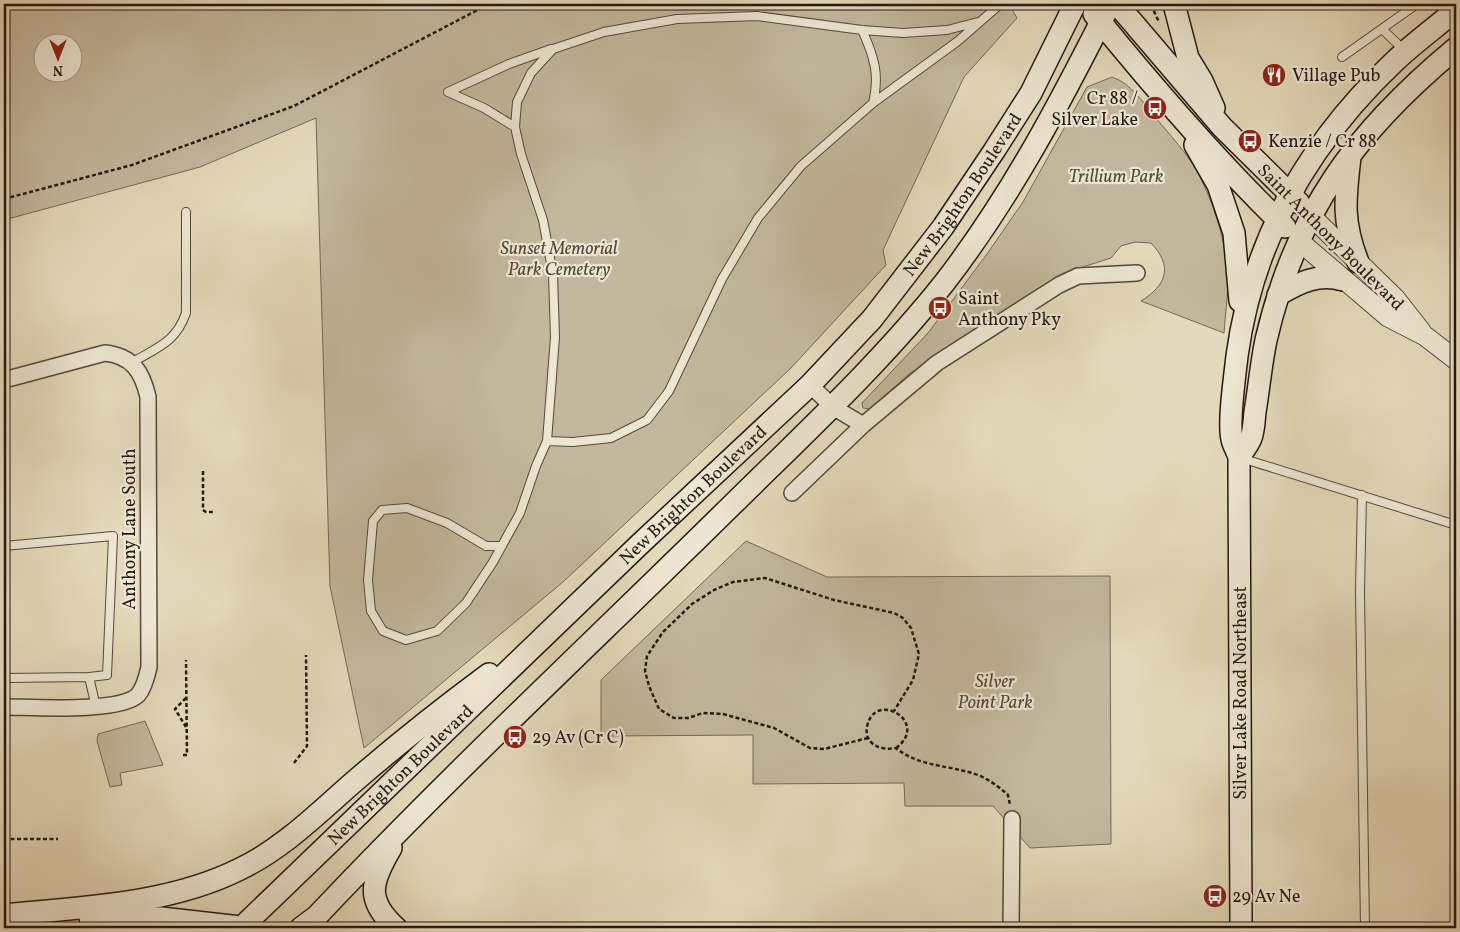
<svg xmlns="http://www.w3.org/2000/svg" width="1460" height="932" font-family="Vollkorn,serif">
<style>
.green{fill:#c3b89d;stroke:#736856;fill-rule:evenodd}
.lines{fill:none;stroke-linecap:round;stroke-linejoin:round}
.service-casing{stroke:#53493a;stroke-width:10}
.minor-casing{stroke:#53493a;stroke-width:18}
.tertiary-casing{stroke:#53493a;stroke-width:21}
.secondary-casing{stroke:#231910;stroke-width:24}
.path{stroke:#231910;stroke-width:2.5;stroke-dasharray:4 2.5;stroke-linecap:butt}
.service{stroke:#ede6d2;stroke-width:8}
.minor{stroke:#ede6d2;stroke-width:15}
.tertiary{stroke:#ede6d2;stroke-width:19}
.secondary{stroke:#ede6d2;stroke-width:21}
.labels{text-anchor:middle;stroke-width:4.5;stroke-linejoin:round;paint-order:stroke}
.poi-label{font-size:18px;fill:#231910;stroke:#ede6d2;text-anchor:start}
.park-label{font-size:18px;font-style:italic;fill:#53493a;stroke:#ede6d2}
.street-label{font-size:18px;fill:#231910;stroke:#ede6d2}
</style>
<rect width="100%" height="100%" fill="#e4d9ba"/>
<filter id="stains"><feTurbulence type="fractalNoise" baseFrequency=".004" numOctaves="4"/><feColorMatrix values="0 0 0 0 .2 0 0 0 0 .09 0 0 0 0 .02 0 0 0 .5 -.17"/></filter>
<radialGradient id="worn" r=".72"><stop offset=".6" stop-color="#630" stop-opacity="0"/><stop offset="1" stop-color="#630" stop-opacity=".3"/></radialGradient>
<path class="green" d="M4,4H1009L1017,18L964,77L883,250L886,265L791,368L563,582L364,748L330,586L316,118L200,167L4,220ZM42,42H72V72H42Z
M1112,77C1131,83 1143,103 1156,118C1170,135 1187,153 1198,173C1214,204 1227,244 1228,279C1228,297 1225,316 1224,333L1141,301C1167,285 1173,266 1151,243L1135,242L1121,246L1111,258L1064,273L969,333L909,374L870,409L863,408L862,403L928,333L987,254L1023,202L1087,87Z
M746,541L827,577L1110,576L1111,844L1030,848L993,806H905L904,783L753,784V735L601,736V680Z
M145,721L163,765L120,773L122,785L110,787L97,741L98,734Z"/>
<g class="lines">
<g class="service-casing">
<path id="service" d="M862,30C874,56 880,75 873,103
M1383,30L1404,50
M1342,57L1417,4
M448,92L509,64L551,49
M448,92L484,108L515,127
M133,362C158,347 176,342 186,313V212
M547,441L555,337L553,274L543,220L521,154L515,127L517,102L531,73L553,49L604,32L677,19L757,16L862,30L903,33L947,30L978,22
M1241,458L1456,525
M1362,495L1360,591L1365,928
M4,546L113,536L107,675L89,677L96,707
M502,546H486L447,523L407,508L382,510L373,521L368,580L371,611L383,631L406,640L437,631L466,603L493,562L520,513L536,466L547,441L573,442L611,438L647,420L669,391L722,279L758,218L801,166L873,103L958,41L997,7V4
M4,678L89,677"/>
</g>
<g class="minor-casing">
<path id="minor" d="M4,380L105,353C132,356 142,371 148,397L149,667C147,676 144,688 138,695C120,713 31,707 4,707
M810,385L833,407L863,425
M792,493L863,425L937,363L1059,285L1078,276L1137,273
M1011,928L1012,819"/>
</g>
<g class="tertiary-casing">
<path id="tertiary" d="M1311,216L1395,298L1421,331
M1299,241L1388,317L1425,336L1456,360"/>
</g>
<g class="secondary-casing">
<g id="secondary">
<path d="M1117,4L1222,127L1299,203"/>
<path d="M1174,4L1188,58L1202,81L1214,108"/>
<path d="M1094,14C1154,88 1217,161 1285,227"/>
<path d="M1195,145L1218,185L1234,233L1240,301"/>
<path d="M1350,157C1345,200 1342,221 1358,262"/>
<path d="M1278,295C1300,282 1319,273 1343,280"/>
<path d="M1239,457C1243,451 1249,444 1251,438C1254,430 1254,420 1255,412C1259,388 1261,364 1266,340C1296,211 1356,131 1456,48"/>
<path d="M391,848C371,882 365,900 396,928"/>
<path d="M4,915C82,907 168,905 240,869C284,848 319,812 356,780C399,743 443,708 489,674"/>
<path d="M90,918H161L249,928"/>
<path id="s1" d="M241,928L640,544L810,385L872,319L943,227L994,151L1031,93L1075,4"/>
<path d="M301,928L317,916C450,775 592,643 730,507C804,434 880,364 945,282C1012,195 1061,101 1110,4"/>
<path d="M1241,928L1239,457C1237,451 1233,445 1232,439C1228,422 1235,375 1237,356C1253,238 1309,142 1395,61C1414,43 1436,27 1456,10"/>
</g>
</g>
<path class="path" d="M1148,4L1157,7
M1151,5L1159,22
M4,199L132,165L294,106L489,4
M203,471V510L206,512H215
M186,727L175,709L186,698
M868,738L824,749L810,748L774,728L723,714L703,713L688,718H674L659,709L649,686L645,671L647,656L663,632L692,604L714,590L733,582L765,578L834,600L894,613L903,618L911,628L919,654L913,680L894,711
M896,748C931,722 874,689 867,727C864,745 882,751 896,748C918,766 945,765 972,773C986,777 998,786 1008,795L1010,805
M183,755H187L186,660
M294,763L307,746L306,655
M4,839H58"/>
<use href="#service" class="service"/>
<use href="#minor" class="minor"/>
<use href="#tertiary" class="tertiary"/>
<use href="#secondary" class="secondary"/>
</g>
<defs>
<g id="restaurant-disc" transform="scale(1.25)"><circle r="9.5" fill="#8f2418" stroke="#ede6d2"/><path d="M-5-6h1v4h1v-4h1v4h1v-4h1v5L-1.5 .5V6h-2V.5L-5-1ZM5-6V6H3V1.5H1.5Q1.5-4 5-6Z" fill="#fff"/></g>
<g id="bus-disc" transform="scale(1.25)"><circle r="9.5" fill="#8f2418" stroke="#ede6d2"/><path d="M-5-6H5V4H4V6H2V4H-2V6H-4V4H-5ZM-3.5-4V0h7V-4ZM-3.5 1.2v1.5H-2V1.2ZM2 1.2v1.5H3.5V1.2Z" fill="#fff"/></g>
</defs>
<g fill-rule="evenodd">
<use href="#restaurant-disc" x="1274" y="75"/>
<use href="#bus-disc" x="1155" y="108"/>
<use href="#bus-disc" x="1250" y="141"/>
<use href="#bus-disc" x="940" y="308"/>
<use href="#bus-disc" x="515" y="737"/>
<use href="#bus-disc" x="1215" y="896"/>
</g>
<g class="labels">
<g class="poi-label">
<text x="1292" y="81">Village Pub</text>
<text x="1138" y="104" text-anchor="end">Cr 88 /<tspan x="1138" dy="21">Silver Lake</tspan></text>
<text x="1268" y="147">Kenzie / Cr 88</text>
<text x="958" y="304">Saint<tspan x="958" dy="21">Anthony Pky</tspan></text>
<text x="532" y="743">29 Av (Cr C)</text>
<text x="1232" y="902">29 Av Ne</text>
</g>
<g class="park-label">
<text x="1116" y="182">Trillium Park</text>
<text x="559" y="254">Sunset Memorial<tspan x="559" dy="21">Park Cemetery</tspan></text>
<text x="995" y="687">Silver<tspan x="995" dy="21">Point Park</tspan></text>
</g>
<g class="street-label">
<text dy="6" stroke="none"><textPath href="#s1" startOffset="1031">New Brighton Boulevard</textPath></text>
<text transform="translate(1331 237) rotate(45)" y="6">Saint Anthony Boulevard</text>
<text dy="6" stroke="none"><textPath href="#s1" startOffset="626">New Brighton Boulevard</textPath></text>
<text transform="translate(129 529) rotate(-90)" y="6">Anthony Lane South</text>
<text transform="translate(1240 693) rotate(-90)" y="6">Silver Lake Road Northeast</text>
<text dy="6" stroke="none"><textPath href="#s1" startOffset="221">New Brighton Boulevard</textPath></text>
</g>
</g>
<rect width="1460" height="932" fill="none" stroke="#e4d9ba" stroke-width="20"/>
<rect x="5" y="5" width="1450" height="922" fill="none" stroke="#231910" stroke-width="2.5"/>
<rect x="10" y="10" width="1440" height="912" fill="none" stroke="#231910"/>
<g transform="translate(58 58) rotate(180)"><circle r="24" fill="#ede6d2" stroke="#9c9484"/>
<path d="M0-4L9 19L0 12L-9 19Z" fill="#8f2418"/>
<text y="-8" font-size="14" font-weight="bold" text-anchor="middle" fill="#231910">N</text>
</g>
<rect width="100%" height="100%" filter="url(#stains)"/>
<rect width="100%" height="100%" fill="url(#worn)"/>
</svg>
